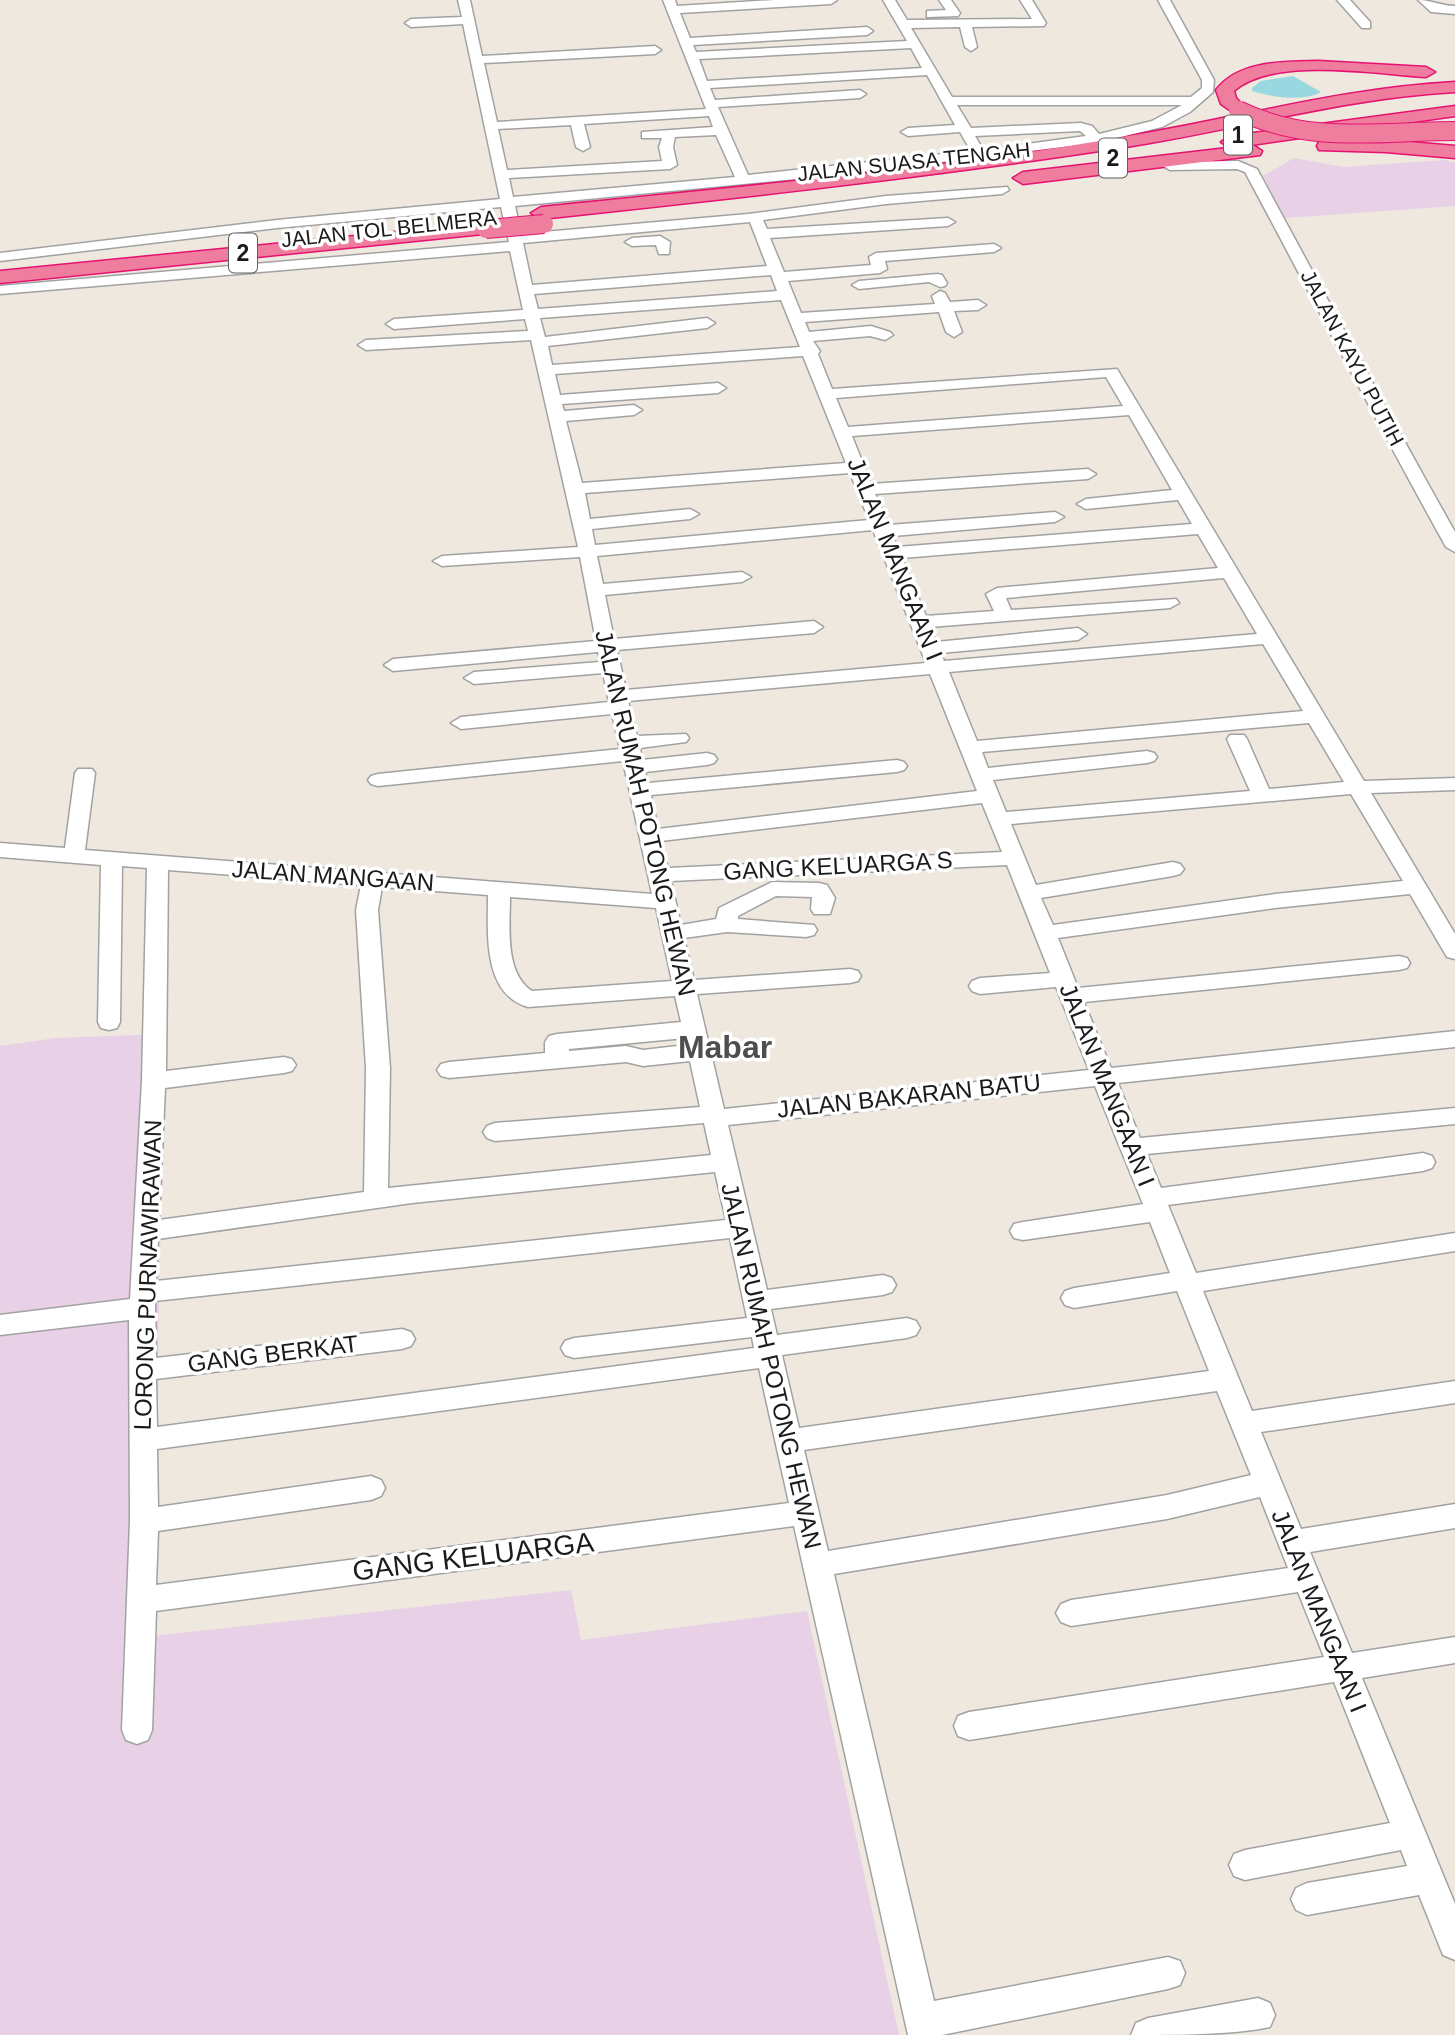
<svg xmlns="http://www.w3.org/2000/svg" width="1455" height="2035" font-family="Helvetica,sans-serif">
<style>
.industrial{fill:#e8d0e6}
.water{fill:#9ad8e1}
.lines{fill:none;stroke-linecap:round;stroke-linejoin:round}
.minor-casing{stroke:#a2a2a2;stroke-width:3}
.highway-casing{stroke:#e61270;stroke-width:3}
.minor{fill:#fff;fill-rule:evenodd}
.highway{fill:#ef7d9e;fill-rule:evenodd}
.highway-bridge-casing{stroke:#e61270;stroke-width:20;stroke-linecap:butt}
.highway-bridge{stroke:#ef7d9e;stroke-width:18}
.labels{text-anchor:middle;stroke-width:7;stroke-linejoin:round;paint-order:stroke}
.far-street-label{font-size:21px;fill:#1b1b1b;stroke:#fff}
.shield{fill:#fff;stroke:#5f5f5f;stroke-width:2}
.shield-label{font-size:23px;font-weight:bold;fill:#1b1b1b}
.street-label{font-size:24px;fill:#1b1b1b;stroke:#fff}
.near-street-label{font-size:28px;fill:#1b1b1b;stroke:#fff}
.district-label{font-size:32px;font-weight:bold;fill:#4e4e4e;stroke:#fff}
</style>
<rect width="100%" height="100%" fill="#eee8df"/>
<path class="industrial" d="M1294,158L1343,167L1445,160L1455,163V206L1285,218L1263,176Z
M164,1034L153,1636L571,1590L581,1640L807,1611L899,2035H0V1046L56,1038Z"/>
<path class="water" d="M1293,76L1321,92C1304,102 1271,97 1252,91V88L1261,81Z"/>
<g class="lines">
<g class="minor-casing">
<path id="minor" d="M458,0H470L482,56L655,46L661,50L655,54L484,63L497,122L706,109L663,0H675L677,6L774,0H837L831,4L680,13L690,38L867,27L873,31L867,35L693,45L696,52L907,41L883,0H895L907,20L1032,19L1020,0H1032L1046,23L1044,26L972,27L977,47L971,51L965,47L960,27L911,28L952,97H1191L1202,88V80L1158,0H1170L1214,80L1213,92L1190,112L1162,127L1096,143L826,176L515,206L521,234L748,214L886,196L1007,187L1009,190L1002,194L886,204L763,220L767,229L948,218L955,222L948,226L770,238L784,272L871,265L869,257L876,253L994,244L1001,248L994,252L885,261L887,269L880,273L788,281L801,313L935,304L932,296L940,291L945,293L950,302L978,300L986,305L978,310L954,311L962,332L954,337L946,332L939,312L805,322L809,332L871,326L890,332L893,335L885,340L870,336L813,341L820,351L818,354L832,389L1117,369L1364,781L1455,778V790L1371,793L1455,934V959L1447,957L1410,894L1275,908L1058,938L1078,988L1399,956L1407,958L1410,963L1407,968L1399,970L1084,1002L1111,1068L1455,1031V1047L1118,1083L1140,1138L1455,1108V1124L1147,1154L1161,1188L1423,1153L1432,1156L1435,1162L1432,1168L1423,1171L1168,1205L1196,1273L1455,1233V1251L1203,1291L1252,1411L1455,1381V1403L1261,1432L1301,1529L1455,1504V1528L1310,1552L1352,1653L1455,1637V1663L1362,1678L1455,1904V1960L1443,1955L1419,1895L1307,1915L1296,1910L1291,1899L1296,1888L1307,1883L1407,1866L1401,1850L1245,1880L1234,1876L1229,1865L1234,1854L1245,1850L1390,1823L1334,1682L969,1740L958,1736L954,1726L958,1716L969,1712L1324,1657L1298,1592L1071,1626L1061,1622L1056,1613L1061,1604L1071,1600L1288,1568L1260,1497L1167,1519L834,1574L934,2001L1168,1957L1180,1961L1185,1973L1180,1985L1168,1989L942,2035H908L794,1526L156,1611L152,1730L148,1740L137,1744L126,1740L122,1730L130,1521L129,1320L0,1335V1315L130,1299L142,1081L147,868L122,866L120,1022L117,1028L109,1030L101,1028L98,1022L101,865L0,857V843L65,848L75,773L78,769H92L95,773L85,850L652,894L623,761L378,786L371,784L368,780L371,776L378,774L620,749L612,714L461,729L451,723L461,717L609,702L603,673L474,684L464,678L474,672L600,662L598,652L393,671L384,665L393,659L596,641L580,557L442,566L433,561L442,556L578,547L531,340L366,350L358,345L366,340L528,331L525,319L394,329L386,324L394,319L523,310L510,251L0,294V286L509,242L501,207L277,228L0,261V253L277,220L500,199L463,24L411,27L405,23L411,19L462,17ZM911,48L922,68L707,81L699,59ZM927,75L955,125L908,128L901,132L908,136L960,132L971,151L748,175L718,107L860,98L866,94L860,90L715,100L710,88ZM957,105H1182L1152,121L1099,134L1092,126L1081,123L971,128ZM709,116L713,127L642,132V138H662L659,147L662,161L507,170L498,129L571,125L576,147L583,151L590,147L584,124ZM1080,131L1086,136L983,150L975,136ZM716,135L735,177L513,197L509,178L670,169L677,165L673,147L675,137ZM750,222L767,266L532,285L523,243ZM771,275L777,291L538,309L534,294ZM781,300L800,347L552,365L548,346L707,328L715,323L707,318L545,337L540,318ZM803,356L846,463L582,483L566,421L634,415L642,410L634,405L564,411L562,404L718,393L726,388L718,383L560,395L555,374ZM1106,377L1123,406L848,427L836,398ZM1129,415L1172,490L1086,499L1077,504L1086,509L1178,500L1192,524L897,547L893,536L1055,522L1064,517L1055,512L889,525L875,494L1088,479L1096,474L1088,469L871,484L852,436ZM850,473L869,520L595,545L592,529L690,519L699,514L690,509L590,519L585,493ZM873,530L926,663L626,690L617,650L814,633L823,627L814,621L614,639L605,595L742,582L751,577L742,572L603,584L597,556ZM1198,534L1218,568L997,588L986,594L994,611L926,616L902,558ZM1224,578L1257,634L944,661L941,653L1078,640L1087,634L1078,628L936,642L930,627L1170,608L1179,603L1176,599L1011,610L1006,598ZM1263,644L1303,711L977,741L949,672ZM930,674L977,791L658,829L651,795L897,772L904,770L907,766L904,762L897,760L648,783L645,772L707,765L714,763L717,759L714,755L707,753L642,760L640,748L686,742L689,738L686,734L637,736L628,701ZM1309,723L1344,782L1269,789L1247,739L1244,735H1230L1227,739L1250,791L1006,812L993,780L1147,763L1154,761L1157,757L1154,753L1147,751L988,768L982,752ZM1351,794L1403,881L1275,894L1053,925L1041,898L1173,876L1180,874L1184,869L1180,864L1173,862L1036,885L1011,824ZM982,803L1002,852L668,868L661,841ZM1007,865L1050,973L980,978L972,981L969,986L972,991L980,994L1056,987L1089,1070L724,1109L697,994L850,983L858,981L861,976L858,971L850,969L694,980L684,938L727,932L806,937L814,935L817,930L814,925L738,919V916L776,896L812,897L811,909L814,914H830L835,898L827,885L819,883L772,882L719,908L716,919L681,925L671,881ZM168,870L361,885L356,910L366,1068L364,1192L159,1220L165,1088L284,1073L292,1071L296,1065L292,1059L284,1057L166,1071ZM382,887L488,895C488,932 482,994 528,1007L675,996L681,1022L557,1034L549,1036L545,1042V1053L449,1062L441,1064L437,1070L441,1076L449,1078L626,1062L643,1066L690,1061L700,1107L495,1123L487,1126L483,1132L487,1138L495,1141L704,1123L711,1155L388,1188L390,1068L378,910ZM510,897L656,908L672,981L532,991C504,973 510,925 510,897ZM685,1038L686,1045L643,1050L626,1046L569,1051V1049ZM1095,1086L1143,1204L1023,1222L1014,1224L1010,1231L1014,1238L1023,1240L1150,1222L1170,1273L1074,1288L1065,1291L1061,1298L1065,1305L1074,1308L1177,1291L1209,1371L799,1428L782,1355L907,1338L916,1335L920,1328L916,1321L907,1318L777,1335L771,1309L883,1295L892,1292L896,1285L892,1278L883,1275L767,1290L728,1125ZM715,1172L726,1220L156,1281L158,1239L412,1203ZM730,1238L747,1318L574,1338L565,1341L561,1348L565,1355L574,1358L752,1337L754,1348L157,1427L156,1379L402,1349L411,1346L415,1339L411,1332L402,1329L156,1358L155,1301ZM759,1368L789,1503L156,1585L158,1531L371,1500L381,1496L385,1488L381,1480L371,1476L158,1507L157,1449ZM1217,1391L1251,1475L1167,1495L828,1551L804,1450Z
M939,0H951L960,13L958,16L927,17V11L946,10Z
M1337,0H1350L1370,22V28H1362Z
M1418,0C1432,0 1441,6 1455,6V14L1431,12Z
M1238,161L1257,169C1323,290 1387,412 1455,532V552L1446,547C1377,423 1312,297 1245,172L1237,169L1170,170L1163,166L1170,162Z
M660,236L670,242L669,254H659L656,245L632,246L625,242L632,238Z
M937,274L942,275L947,283L945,286L940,287L929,282L859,289L852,285L859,281Z
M1258,1998L1270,2003L1275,2015L1270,2027C1231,2035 1173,2035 1131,2035L1136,2023L1148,2018Z"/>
</g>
<g class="highway-casing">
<path id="highway" d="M1318,61L1426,67L1435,72L1426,77C1376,74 1273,56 1234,91L1236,98L1247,110L1245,114C1314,99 1383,86 1455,82V92C1343,98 1236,130 1126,147C931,177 736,198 541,219L531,213L541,207C773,183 1009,164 1237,115L1221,104L1216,90C1239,60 1284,62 1318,61Z
M1455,106V116L1230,148L1221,142L1230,136Z
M1326,140H1386L1455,146V158L1386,152L1319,150L1317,146L1319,142Z
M1253,145L1262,151L1260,155L1023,184L1013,178L1023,172Z
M486,223L493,225L496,229L493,233L0,283V271Z"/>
</g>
<use href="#minor" class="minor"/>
<use href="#highway" class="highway"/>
<g class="highway-bridge-casing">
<path id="highway-bridge" d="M1238,110C1309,145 1379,131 1455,131
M486,229L544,224"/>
</g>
<use href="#highway-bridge" class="highway-bridge"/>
</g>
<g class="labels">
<g class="far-street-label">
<text transform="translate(914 162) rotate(-6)" y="7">JALAN SUASA TENGAH</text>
<text transform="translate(389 229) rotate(-6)" y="7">JALAN TOL BELMERA</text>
<text transform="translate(1352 358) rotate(62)" y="7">JALAN KAYU PUTIH</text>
</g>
<g class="shield">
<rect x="1224" y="115.5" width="28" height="39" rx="5"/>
<rect x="1099" y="138.5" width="28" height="39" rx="5"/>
<rect x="229" y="233.5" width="28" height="39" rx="5"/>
</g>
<g class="shield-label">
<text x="1238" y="143">1</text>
<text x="1113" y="166">2</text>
<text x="243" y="261">2</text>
</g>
<g class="street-label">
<text transform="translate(895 559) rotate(68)" y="8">JALAN MANGAAN I</text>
<text transform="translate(645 813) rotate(77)" y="8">JALAN RUMAH POTONG HEWAN</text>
<text transform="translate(838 866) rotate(-3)" y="8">GANG KELUARGA S</text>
<text transform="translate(333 876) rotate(4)" y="8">JALAN MANGAAN</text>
<text transform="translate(1107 1085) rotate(68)" y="8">JALAN MANGAAN I</text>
<text transform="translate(909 1096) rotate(-6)" y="8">JALAN BAKARAN BATU</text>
<text transform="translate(148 1275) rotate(-88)" y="8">LORONG PURNAWIRAWAN</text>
<text transform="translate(273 1354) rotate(-7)" y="8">GANG BERKAT</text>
<text transform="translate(771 1366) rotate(77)" y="8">JALAN RUMAH POTONG HEWAN</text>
<text transform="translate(1319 1611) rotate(68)" y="8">JALAN MANGAAN I</text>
</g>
<g class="near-street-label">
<text transform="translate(473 1556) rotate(-7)" y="10">GANG KELUARGA</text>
</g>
<g class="district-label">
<text x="725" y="1058">Mabar</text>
</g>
</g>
</svg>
